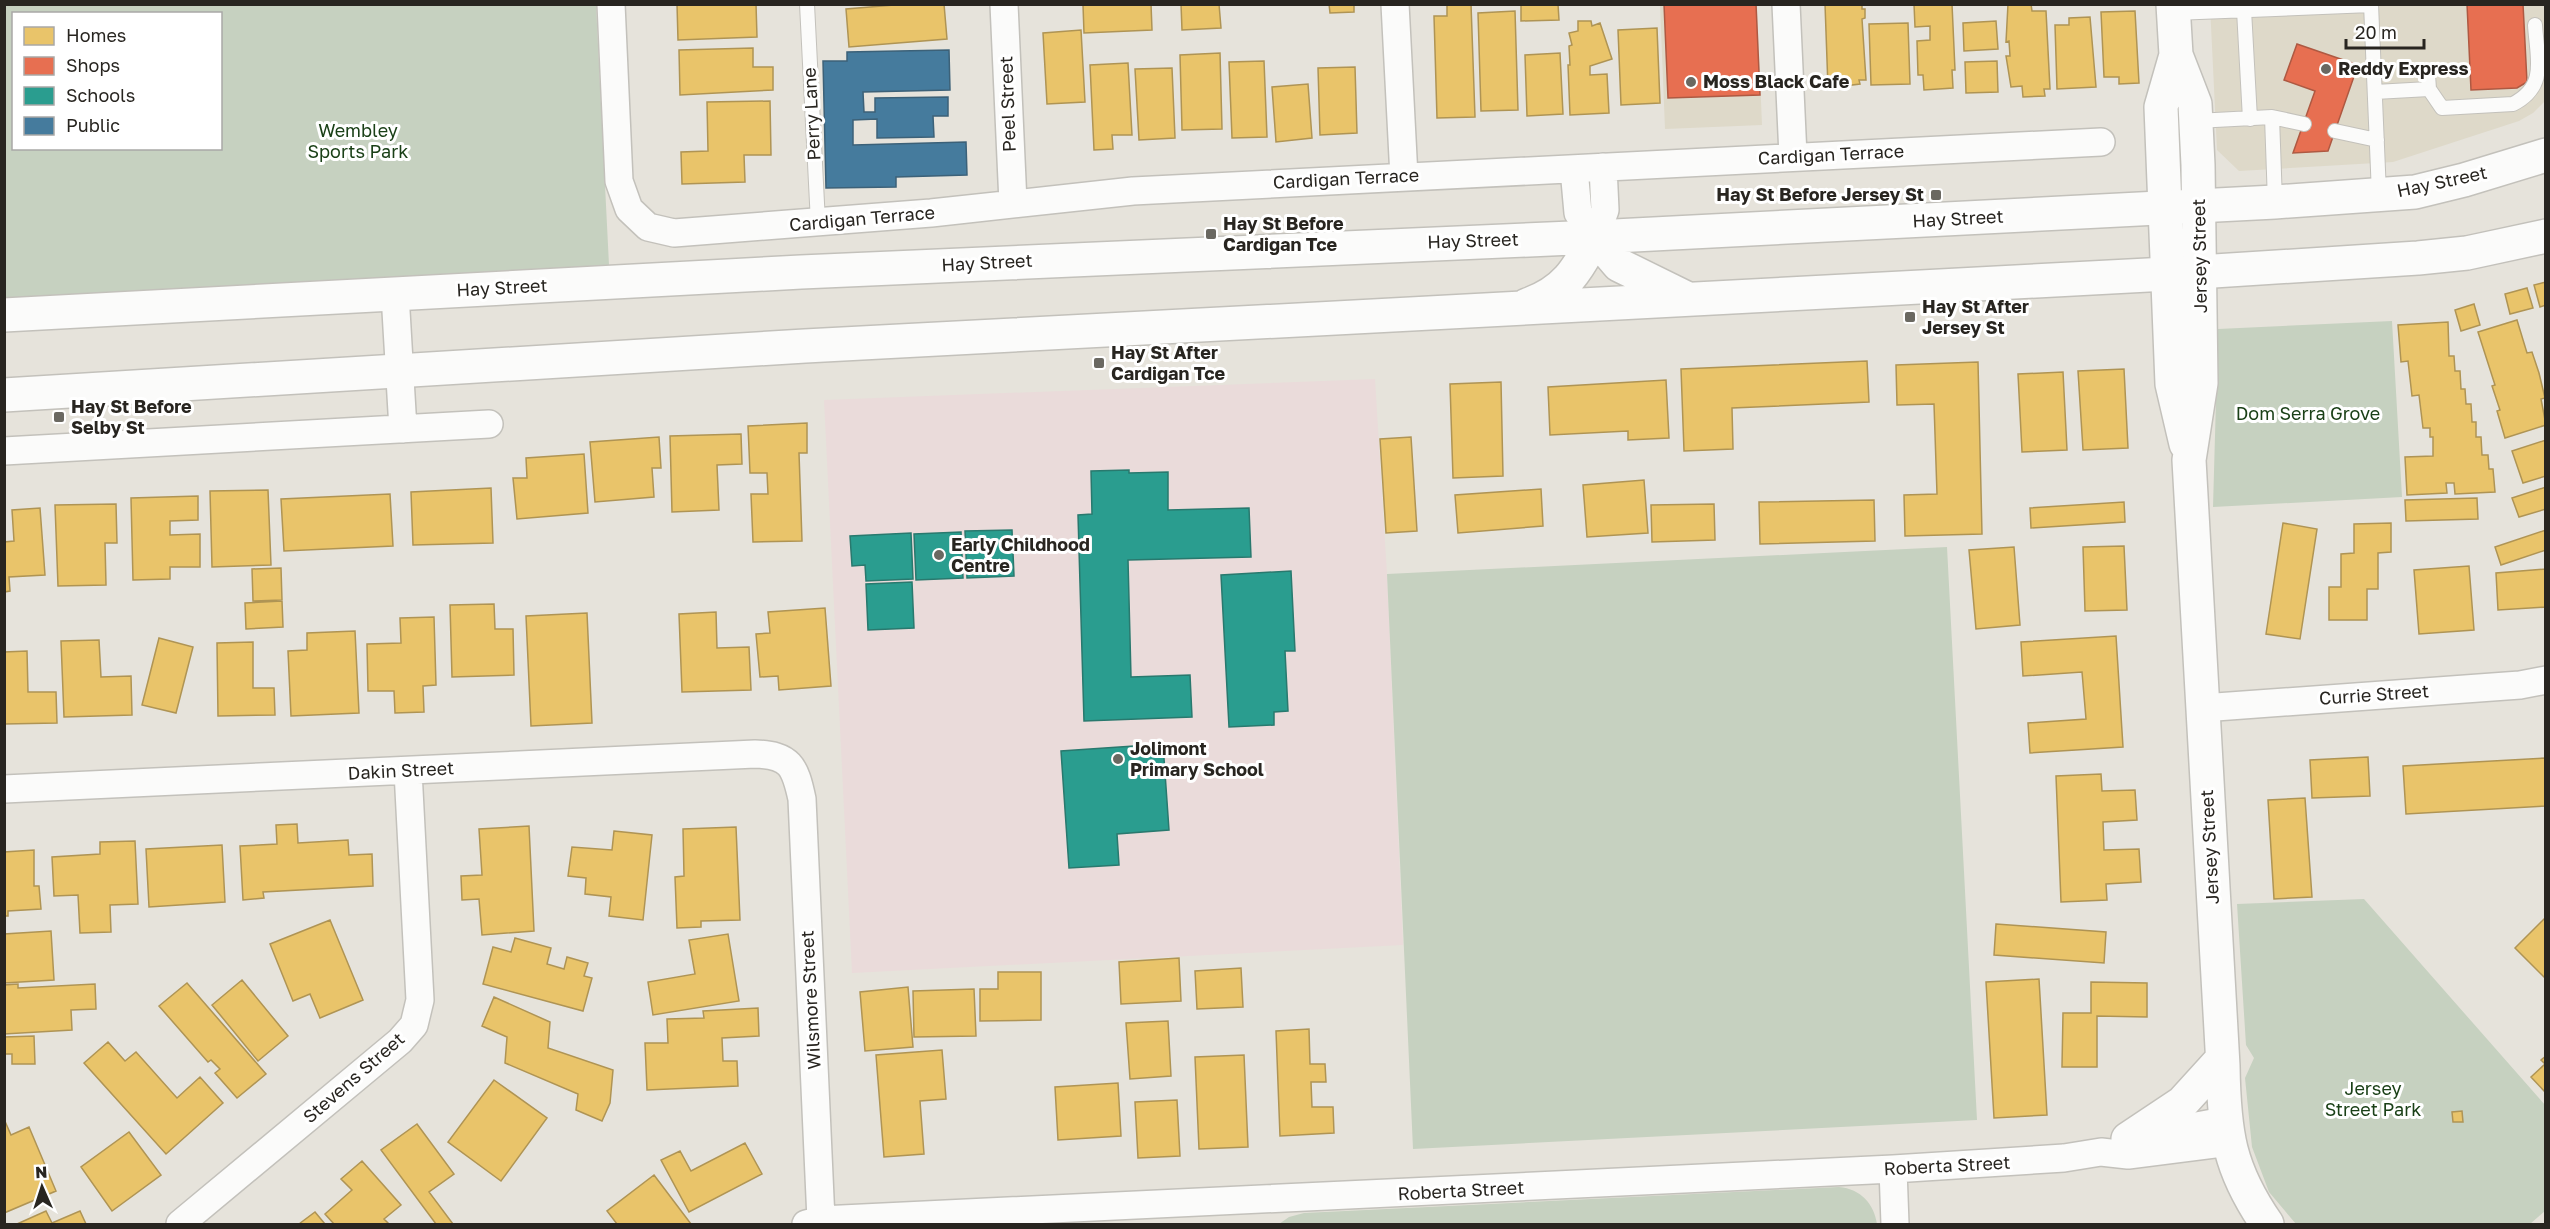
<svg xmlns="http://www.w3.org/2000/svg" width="2550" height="1229" font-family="'Golos Text',sans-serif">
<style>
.built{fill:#ded9c9}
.education{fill:#eadbda}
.green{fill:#c6d1c0;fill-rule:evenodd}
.homes{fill:#e9c46a;stroke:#af9454;stroke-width:1.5}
.shops{fill:#e76f51;stroke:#ae5942;stroke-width:1.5}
.schools{fill:#2a9d8f;stroke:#29796e;stroke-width:1.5}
.public{fill:#457b9d;stroke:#3c6178;stroke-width:1.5}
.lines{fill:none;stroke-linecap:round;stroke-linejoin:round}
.service-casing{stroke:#c3c1bb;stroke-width:16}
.minor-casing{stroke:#c3c1bb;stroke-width:30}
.tertiary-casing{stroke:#c3c1bb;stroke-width:36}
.primary-casing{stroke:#c3c1bb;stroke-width:36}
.service{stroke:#fbfbfa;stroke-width:14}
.minor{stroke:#fbfbfa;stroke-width:27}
.tertiary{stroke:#fbfbfa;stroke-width:33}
.primary{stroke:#fbfbfa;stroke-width:33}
.poi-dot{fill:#6a6861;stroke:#fff;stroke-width:2}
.labels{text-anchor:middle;stroke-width:6;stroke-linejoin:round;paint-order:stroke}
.poi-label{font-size:18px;font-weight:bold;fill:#282520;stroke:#fff;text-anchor:start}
.street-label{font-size:18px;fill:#282520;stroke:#fff}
.park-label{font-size:18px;fill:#1a4017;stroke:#fff}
</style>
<rect width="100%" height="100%" fill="#e6e3db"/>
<path class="built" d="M1660,5H1757L1762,125L1665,129Z
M2210,5H2545V101L2533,113L2519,121L2393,162L2239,171L2217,150Z"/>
<path class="education" d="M1375,379L1387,574L1403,945L852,973L824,400Z"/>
<path class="green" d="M5,5H596L609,265L5,299ZM14,14H220V148H14Z
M2392,321L2402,497L2213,507L2218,329Z
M1947,547L1977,1120L1413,1149L1387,574Z
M2364,899L2545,1105V1211L2530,1224H2296L2269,1192L2252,1147L2245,1078L2254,1058L2246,1045L2237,904Z
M1839,1187C1861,1189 1874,1204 1877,1224H1279L1289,1217L1304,1213Z"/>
<path class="homes" d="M677,4H756L757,37L678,40Z
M906,4H944L947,39L849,47L846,9Z
M1151,4L1152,30L1084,33L1083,5Z
M1181,4H1219L1221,28L1182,30Z
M1329,4H1354V12L1330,13Z
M1447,4H1471L1475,117L1437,118L1434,16H1447Z
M1521,4H1558L1559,20L1521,21Z
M1825,4H1862V9H1865V18L1862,19L1866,80H1859L1860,84L1828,88Z
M1914,4H1952L1955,70H1952L1953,88L1924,90L1923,75H1918L1917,41L1930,40V26L1915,27Z
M2008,4H2031L2032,11H2046L2050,89H2044L2045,96L2023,97L2022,86L2011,87L2006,56H2010L2009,41L2006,42Z
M1515,11L1518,110L1481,111L1478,13Z
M2135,11L2139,83L2119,84V77H2104L2101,12Z
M2090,17L2096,87L2057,89L2055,25H2069V18Z
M1578,21H1591L1592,26L1600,23L1612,59L1590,66V75L1607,74L1609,113L1570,115L1568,65H1570L1569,46L1572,45L1569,33L1578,31Z
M1996,21L1998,49L1964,51L1963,23Z
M1908,23L1910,84L1871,85L1869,24Z
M1657,28L1660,103L1621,105L1618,30Z
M1081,30L1085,102L1047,104L1043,33Z
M753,48V67H773V90L680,95L679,50Z
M1220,53L1222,129L1182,130L1180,55Z
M1560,53L1563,114L1527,116L1525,55Z
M1264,61L1267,137L1232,138L1229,62Z
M1997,61L1998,92L1966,93L1965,62Z
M1128,63L1132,135H1112L1113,149L1094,150L1090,65Z
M1355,67L1357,133L1320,135L1318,68Z
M1172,68L1175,138L1139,140L1135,69Z
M1308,84L1312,138L1276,142L1272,87Z
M770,101L771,155H744L745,182L682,184L681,152L708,151L707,102Z
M2546,282V305L2540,307L2534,285Z
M2527,288L2533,308L2510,314L2505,294Z
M2474,304L2480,325L2461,331L2455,310Z
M2517,320L2527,353L2532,352L2539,373L2545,398L2541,399L2546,425L2505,438L2497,411L2500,410L2492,386L2495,385L2478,332Z
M2448,322L2449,356H2454L2455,371H2460L2461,389H2465L2466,404H2471L2472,422H2476V437H2481L2482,455H2488L2489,469H2493L2495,492L2455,494L2454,483H2446L2447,493L2407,495L2405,457L2433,456V437H2430V428H2423L2419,395L2412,396L2408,361L2401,362L2398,325Z
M1867,361L1869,402L1732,408L1733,449L1684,451L1681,369Z
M1978,362L1982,534L1905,536L1904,495L1937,494L1934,404L1897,405L1896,365Z
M2124,369L2128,448L2083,450L2078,371Z
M2063,372L2067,450L2022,452L2018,374Z
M1666,380L1669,438L1628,440V431L1550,435L1548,387Z
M1501,382L1503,476L1453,478L1450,384Z
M807,423V453H799L802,541L753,542L751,494H768L767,473H750L748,426Z
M741,434L742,464L717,465L719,510L672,512L670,436Z
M659,437L661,468H652L654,497L595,502L590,442Z
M1411,437L1417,531L1386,533L1380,439Z
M2546,440V476L2523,483L2512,451Z
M584,454L588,513L517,519L513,478H527L526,458Z
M1644,480L1648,533L1587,537L1583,485Z
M2546,487V509L2519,517L2512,498Z
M491,488L493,543L413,545L411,492Z
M1541,489L1543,526L1458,533L1455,495Z
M268,490L271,565L212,567L210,491Z
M390,494L393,546L284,551L281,499Z
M198,496V520L170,521V535L200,534V567H170V579L133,580L131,498Z
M2477,498L2478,519L2406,521L2405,500Z
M1874,500L1875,541L1760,544L1759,502Z
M2124,502L2125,522L2031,528L2030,508Z
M116,504L117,543H105L106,585L58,586L55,505Z
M1714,504L1715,540L1652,542L1651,505Z
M40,508L45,575L9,577L10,591L4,592V542L14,541L12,510Z
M2283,523L2317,529L2300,639L2266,634Z
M2391,523V552L2378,553V589H2367V620H2329V587H2341V554L2354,553V524Z
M2546,530V550L2501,565L2495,547Z
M2124,546L2127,610L2085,611L2083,547Z
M2014,547L2020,625L1976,629L1969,550Z
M2469,566L2474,630L2419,634L2414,570Z
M281,568L282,600L253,601L252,569Z
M2546,569V607L2498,610L2496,573Z
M282,601L283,627L246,629L245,603Z
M494,604L495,629H513L514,675L452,677L450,605Z
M825,608L831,686L779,690L778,676L760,677L756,634L770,633L768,612Z
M716,612L717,648L749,647L751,690L682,692L679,614Z
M587,613L592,723L531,726L526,616Z
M434,617L436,685L423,686L424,712L395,713L394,691H368L367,644L401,643L400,618Z
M355,631L359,713L291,716L288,651L307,650V633Z
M2116,636L2123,747L2030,753L2028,723L2086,719L2082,672L2023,676L2021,642Z
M159,638L193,647L176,713L142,705Z
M99,640L101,677L131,676L132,715L64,717L61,641Z
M253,642V688H274L275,715L218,716L217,643Z
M27,651L28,692H56L57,723L4,724V652Z
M2368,757L2370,796L2312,798L2310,760Z
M2546,758V806L2406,814L2403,766Z
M2101,774L2102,791L2135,790L2137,820L2103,822L2104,850L2139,849L2141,882L2106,884L2107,900L2061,902L2056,776Z
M2305,798L2312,897L2274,899L2268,800Z
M297,824L298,843L348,840L349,855L372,854L373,886L263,892L264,898L243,900L240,846L277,844L276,825Z
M529,826L534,931L482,935L479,899L462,900L461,876L482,875L479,829Z
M736,827L740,920L701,921V927L677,928L675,877L684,876L683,829Z
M614,831L652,835L643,920L609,916L611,897L585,894L586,878L568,876L572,847L612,850Z
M135,841L138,904L110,905L111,932L80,933L78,895L54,896L52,857L100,854V842Z
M222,845L225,902L149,907L146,849Z
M34,850V886H39L41,909L8,911V916H4V852Z
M2546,917V978H2545L2515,948Z
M330,920L363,1000L320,1018L310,994L293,1001L270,944Z
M1996,924L2106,932L2104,963L1994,955Z
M51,931L54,980L4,983V934Z
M728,934L739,1001L653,1015L648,982L695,974L689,940Z
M515,938L551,948L547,964L564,969L567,957L588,963L584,976L592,978L583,1011L483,984L493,947L511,952Z
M1179,958L1181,1001L1121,1004L1119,962Z
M1241,968L1243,1007L1197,1009L1195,971Z
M998,972H1041V1020L980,1021V989H998Z
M2039,979L2047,1115L1994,1118L1986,982Z
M242,980L288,1036L258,1061L212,1005Z
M2091,982L2147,983V1017L2097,1016V1067H2062L2063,1013H2091Z
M187,983L266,1074L237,1098L215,1073L220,1069L211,1060L208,1062L159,1006Z
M18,984V988L95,984L96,1009L71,1010L72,1030L4,1034V985Z
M908,987L913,1047L865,1051L860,992Z
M974,989L976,1036L914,1037L913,991Z
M494,997L550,1022L548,1048L613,1070L610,1103L602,1121L576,1110L578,1094L505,1063L507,1037L482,1026Z
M758,1008L759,1036L722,1038L723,1061H737L738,1086L647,1090L645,1043H668L667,1019L704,1018L703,1011Z
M1168,1021L1171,1076L1130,1079L1126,1023Z
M1309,1029L1310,1064H1325L1326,1082H1311L1312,1107H1333L1334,1133L1280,1136L1276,1031Z
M34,1036L35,1064H12V1054H4V1037Z
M108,1042L125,1061L136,1052L177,1098L200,1077L223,1103L166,1154L84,1063Z
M942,1050L946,1099L920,1101L924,1154L884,1157L876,1055Z
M1244,1055L1248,1147L1199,1149L1195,1057Z
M2546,1056V1093L2531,1077L2545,1064L2541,1060Z
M494,1080L547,1118L501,1181L448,1142Z
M1118,1083L1121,1136L1058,1140L1055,1087Z
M1177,1100L1180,1156L1138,1158L1135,1102Z
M2462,1111L2463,1122H2453L2452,1112Z
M4,1119L11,1135L29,1127L56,1191L4,1213Z
M417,1124L454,1174L429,1192L453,1224H436L381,1150Z
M129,1132L161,1175L112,1211L81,1167Z
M745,1143L762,1174L689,1212L661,1160L680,1151L691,1171Z
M362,1161L401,1205L384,1219L389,1224H334L325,1214L352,1190L341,1179Z
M654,1175L691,1224H617L607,1211Z
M46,1211L52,1223L80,1211L86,1224H17Z
M315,1212L325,1224H299Z"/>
<path class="shops" d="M1664,4H1756L1760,95L1668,98Z
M2467,4H2523L2527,82L2517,88L2471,90Z
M2297,44L2358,65L2328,151L2293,153L2315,91L2284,80Z"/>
<path class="schools" d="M1129,470V473L1168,472V510L1249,508L1251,557L1128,560L1131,677L1190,675L1192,717L1084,721L1078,515L1092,514L1091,471Z
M1012,530L1014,576L967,578L965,531Z
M961,532L963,578L916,580L914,534Z
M911,533L913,579L866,581L865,565L852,566L850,536Z
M1291,571L1295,651H1285L1288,711L1274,712V725L1229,727L1221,575Z
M912,582L914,628L868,630L866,584Z
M1163,744L1169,830L1117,834L1119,865L1069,868L1061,751Z"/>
<path class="public" d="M949,50L950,90L863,92L864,112H875V98L948,97V116H933L934,137L877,138V119L853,120V145L966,142L967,175L896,177V187L826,188L823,61H847V52Z"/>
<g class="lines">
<g class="service-casing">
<path id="service" d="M807,4L818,223
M2371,4L2379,194
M2244,10L2250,119
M2174,13L2371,5
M2429,89L2442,108L2513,104C2548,86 2537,58 2535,25
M2375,92L2429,89L2428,75
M2272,117L2275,202
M2196,121L2272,117L2304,124
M2335,131L2377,140"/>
</g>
<g class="minor-casing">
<path id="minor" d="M611,4L619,181L629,209L648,227L674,233L931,213L1133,191L2101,142
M1004,4L1013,203
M1395,4L1404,177
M1786,4L1793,156
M1574,169L1578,213L1595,237
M1595,237L1605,210L1603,167
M395,294L403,429
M4,451L489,424
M2202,708L2520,685L2546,680
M4,789L755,754C790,755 795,766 802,799L821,1220
M2147,1135L2224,1121
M1893,1169L1895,1224
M180,1224L400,1041L414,1025L420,1000L408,771
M806,1224L821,1220L1893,1169L2064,1158L2101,1152L2128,1155L2230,1142"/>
</g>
<g class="tertiary-casing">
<path id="tertiary" d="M2173,4L2176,55L2195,104L2198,165L2201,383L2189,460L2223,1066C2224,1133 2229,1169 2267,1224
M2176,55L2161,107L2172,384L2186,444
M2128,1139L2182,1103L2222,1059"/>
</g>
<g class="primary-casing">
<path id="primary" d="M1595,237L1619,265L1686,298
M1527,305C1565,292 1577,271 1595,237
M4,315L801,272L1595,237L2275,202L2415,192L2464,180L2546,155
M4,395L805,346L2167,274L2418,258L2467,253L2546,236"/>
</g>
<use href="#service" class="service"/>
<use href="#minor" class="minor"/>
<use href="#tertiary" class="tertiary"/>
<use href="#primary" class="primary"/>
</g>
<g class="poi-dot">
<circle cx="2326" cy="69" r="6"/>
<circle cx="1691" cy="82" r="6"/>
<rect x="1930" y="189" width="12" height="12" rx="3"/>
<rect x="1205" y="228" width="12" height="12" rx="3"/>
<rect x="1904" y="311" width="12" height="12" rx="3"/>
<rect x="1093" y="357" width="12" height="12" rx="3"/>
<rect x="53" y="411" width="12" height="12" rx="3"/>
<circle cx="939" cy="555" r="6"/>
<circle cx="1118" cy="759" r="6"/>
</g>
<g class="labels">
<g class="poi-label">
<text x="2338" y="75">Reddy Express</text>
<text x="1703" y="88">Moss Black Cafe</text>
<text x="1924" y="201" text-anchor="end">Hay St Before Jersey St</text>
<text x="1223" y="230">Hay St Before<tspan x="1223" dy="21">Cardigan Tce</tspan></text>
<text x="1922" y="313">Hay St After<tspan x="1922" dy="21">Jersey St</tspan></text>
<text x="1111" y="359">Hay St After<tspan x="1111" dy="21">Cardigan Tce</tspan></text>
<text x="71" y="413">Hay St Before<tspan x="71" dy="21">Selby St</tspan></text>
<text x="951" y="551">Early Childhood<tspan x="951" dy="21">Centre</tspan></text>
<text x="1130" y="755">Jolimont<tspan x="1130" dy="21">Primary School</tspan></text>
</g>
<g class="street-label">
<text transform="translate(1008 104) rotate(-92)" y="6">Peel Street</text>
<text transform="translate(812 114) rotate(-93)" y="6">Perry Lane</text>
<text transform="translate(1831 155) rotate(-3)" y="6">Cardigan Terrace</text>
<text transform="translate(1346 179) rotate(-3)" y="6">Cardigan Terrace</text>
<text transform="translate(2442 182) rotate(-12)" y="6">Hay Street</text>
<text transform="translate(862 219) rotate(-5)" y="6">Cardigan Terrace</text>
<text transform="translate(1958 219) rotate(-3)" y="6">Hay Street</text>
<text transform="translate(1473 241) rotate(-2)" y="6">Hay Street</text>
<text transform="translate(2200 256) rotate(-91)" y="6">Jersey Street</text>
<text transform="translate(987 263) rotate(-3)" y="6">Hay Street</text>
<text transform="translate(502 288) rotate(-3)" y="6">Hay Street</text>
<text transform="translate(2374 695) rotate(-4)" y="6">Currie Street</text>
<text transform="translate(401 771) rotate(-3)" y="6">Dakin Street</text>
<text transform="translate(2210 847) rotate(-93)" y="6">Jersey Street</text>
<text transform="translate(811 1000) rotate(-93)" y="6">Wilsmore Street</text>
<text transform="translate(354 1078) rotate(-41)" y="6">Stevens Street</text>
<text transform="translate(1947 1166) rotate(-3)" y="6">Roberta Street</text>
<text transform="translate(1461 1191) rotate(-3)" y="6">Roberta Street</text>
</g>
<g class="park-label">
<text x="358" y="137">Wembley<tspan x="358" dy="21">Sports Park</tspan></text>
<text x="2308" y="420">Dom Serra Grove</text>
<text x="2373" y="1095">Jersey<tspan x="2373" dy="21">Street Park</tspan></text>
</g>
</g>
<rect width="2550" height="1229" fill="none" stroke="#282520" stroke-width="12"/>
<rect x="12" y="12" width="210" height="138" fill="#ffffff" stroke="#a9a8a6" stroke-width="1.5"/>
<rect x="24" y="27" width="30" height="18" fill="#e9c46a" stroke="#a9a8a6" stroke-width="1.5"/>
<text x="66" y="42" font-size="18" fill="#282520">Homes</text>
<rect x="24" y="57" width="30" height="18" fill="#e76f51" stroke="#a9a8a6" stroke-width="1.5"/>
<text x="66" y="72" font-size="18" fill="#282520">Shops</text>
<rect x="24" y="87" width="30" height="18" fill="#2a9d8f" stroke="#a9a8a6" stroke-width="1.5"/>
<text x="66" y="102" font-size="18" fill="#282520">Schools</text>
<rect x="24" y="117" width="30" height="18" fill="#457b9d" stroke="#a9a8a6" stroke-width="1.5"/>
<text x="66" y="132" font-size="18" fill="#282520">Public</text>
<g transform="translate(42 1187) rotate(357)" stroke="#ffffff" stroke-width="4.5" paint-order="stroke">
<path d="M0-4.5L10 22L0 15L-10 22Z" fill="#282520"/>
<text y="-9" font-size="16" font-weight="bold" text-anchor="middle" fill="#282520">N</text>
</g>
<path d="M2346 39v9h78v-9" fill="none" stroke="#282520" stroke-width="3"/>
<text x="2355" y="39" font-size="18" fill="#282520" stroke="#ffffff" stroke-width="4.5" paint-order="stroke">20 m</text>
</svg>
